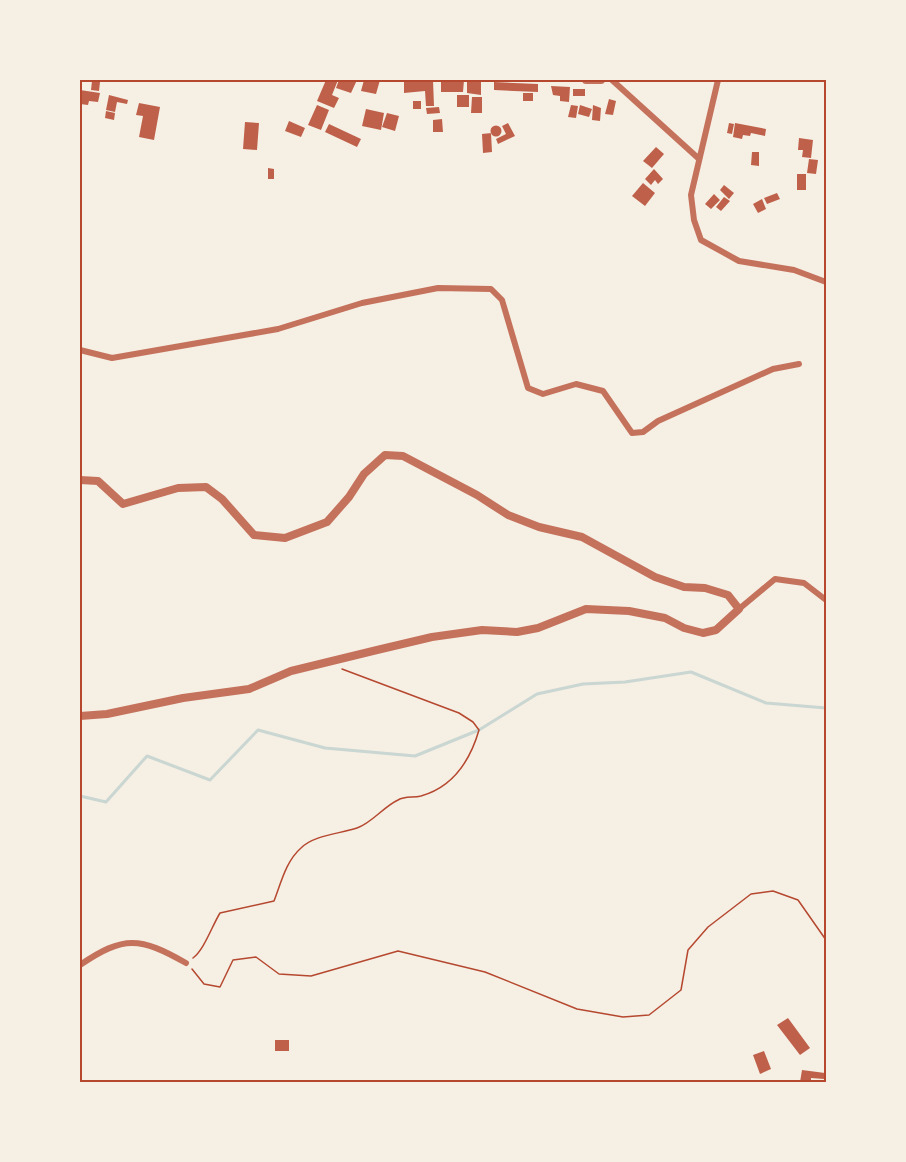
<svg xmlns="http://www.w3.org/2000/svg" width="906" height="1162" font-family="Inter,sans-serif">
<style>
.lines{fill:none;stroke-linecap:round;stroke-linejoin:round}
.stream{stroke:#c9d6d2;stroke-width:3}
.building{fill:#bf614a}
.path{stroke:#b5482f;stroke-width:1.5}
.minor{stroke:#c5725c;stroke-width:6}
.tertiary{stroke:#c5725c;stroke-width:8}
.neatline{fill:none;stroke:#b5482f;stroke-width:2}
</style>
<rect width="100%" height="100%" fill="#f6efe4"/>
<g class="lines">
<path class="stream" d="M80,796L106,802L147,756L210,780L258,730L325,748L415,756L479,730L537,694L583,684L625,682L691,672L766,703L826,708"/>
</g>
<path class="building" d="M326,80H338L332,95L339,98L334,108L317,101Z
M339,80H357L351,93L336,88Z
M364,80H380L376,94L361,91Z
M404,80H433L434,106H426L425,91L404,93Z
M441,80H464L463,92H441Z
M92,81L100,82L99,91L91,90Z
M467,81H481V95L467,93Z
M494,82L538,84V92L494,90Z
M551,86L570,87L569,102L560,101V96L553,95Z
M573,89H585V96H573Z
M80,90L100,93L98,102L89,101L88,105L80,104Z
M523,93H533V101H523Z
M109,95L128,100L127,104L117,102L115,112L106,110Z
M457,95H469V107H457Z
M472,97H482V113H471Z
M609,99L616,101L613,115L605,114Z
M413,101H421V109H413Z
M139,103L160,107L154,140L139,137L143,116L136,115Z
M317,105L329,110L321,130L308,125Z
M571,105L578,106L576,118L568,117Z
M580,105L592,109L589,117L578,114Z
M593,105L601,108L600,121L592,120Z
M439,107L440,113L427,114L426,108Z
M366,109L384,113L381,130L362,126Z
M106,111L115,113L114,120L105,118Z
M387,113L399,116L395,131L382,127Z
M442,119L443,132H433V120Z
M289,121L305,128L301,137L285,131Z
M245,122L259,123L257,150L243,149Z
M508,123L515,136L498,144L496,139L506,134L502,126Z
M729,123L734,124L732,134L727,133Z
M735,123L766,129L765,136L751,133L750,136L743,135L742,139L733,137Z
M329,124L361,139L357,147L325,132Z
M490.5 131a5.5 5.5 0 1 1 11 0a5.5 5.5 0 1 1-11 0Z
M491,133L492,152L483,153L482,134Z
M799,138L813,140L811,158L802,157L803,150H798Z
M656,147L664,154L652,168L643,161Z
M752,152H759V166L751,165Z
M809,159L818,160L816,174L807,173Z
M268,168L274,169V179H268Z
M654,169L663,179L658,184L655,180L651,185L645,179Z
M797,174H806V190H797Z
M643,183L655,193L645,206L632,196Z
M724,185L734,193L729,199L720,190Z
M777,193L780,199L767,204L764,198Z
M714,194L720,200L711,209L705,204Z
M724,197L730,201L721,211L716,207Z
M762,199L766,209L758,213L753,204Z
M788,1018L810,1048L800,1055L777,1025Z
M275,1040H289V1051H275Z
M764,1051L771,1069L760,1074L753,1055Z
M802,1070L825,1073L824,1079L811,1078V1082H800Z"/>
<g class="lines">
<path class="path" d="M193,958C204,950 212,926 220,913L274,901C281,883 286,861 301,848C314,835 339,834 357,828C372,823 383,807 398,800C405,796 413,798 421,796C453,787 470,761 479,730L473,722L459,713L342,669
M192,969L204,984L220,987L233,960L256,957L279,974L311,976L398,951L485,972L577,1009L623,1017L649,1015L681,990L688,950L708,927L751,894L773,891L798,900L826,940"/>
<path class="minor" d="M612,80L698,158
M718,80L691,195L694,220L701,240L739,261L794,270L826,282
M80,350L112,358L278,329L362,303L438,288L491,289L502,300L528,388L543,394L576,384L603,391L632,433L643,432L658,421L773,369L799,364
M739,609L775,579L804,583L826,600
M80,965C124,935 140,937 186,963"/>
<path class="tertiary" d="M586,80H601
M80,480L98,481L123,504L178,488L206,487L222,499L254,535L285,538L327,522L349,497L364,474L385,455L403,456L477,495L508,515L539,527L582,537L655,577L684,587L705,588L728,595L739,609L716,630L703,633L684,628L665,618L629,611L586,609L538,628L517,632L482,630L432,637L377,650L291,671L249,689L183,698L107,714L80,716"/>
</g>
<rect width="906" height="1162" fill="none" stroke="#f6efe4" stroke-width="162"/>
<rect x="81" y="81" width="744" height="1000" class="neatline"/>
</svg>
